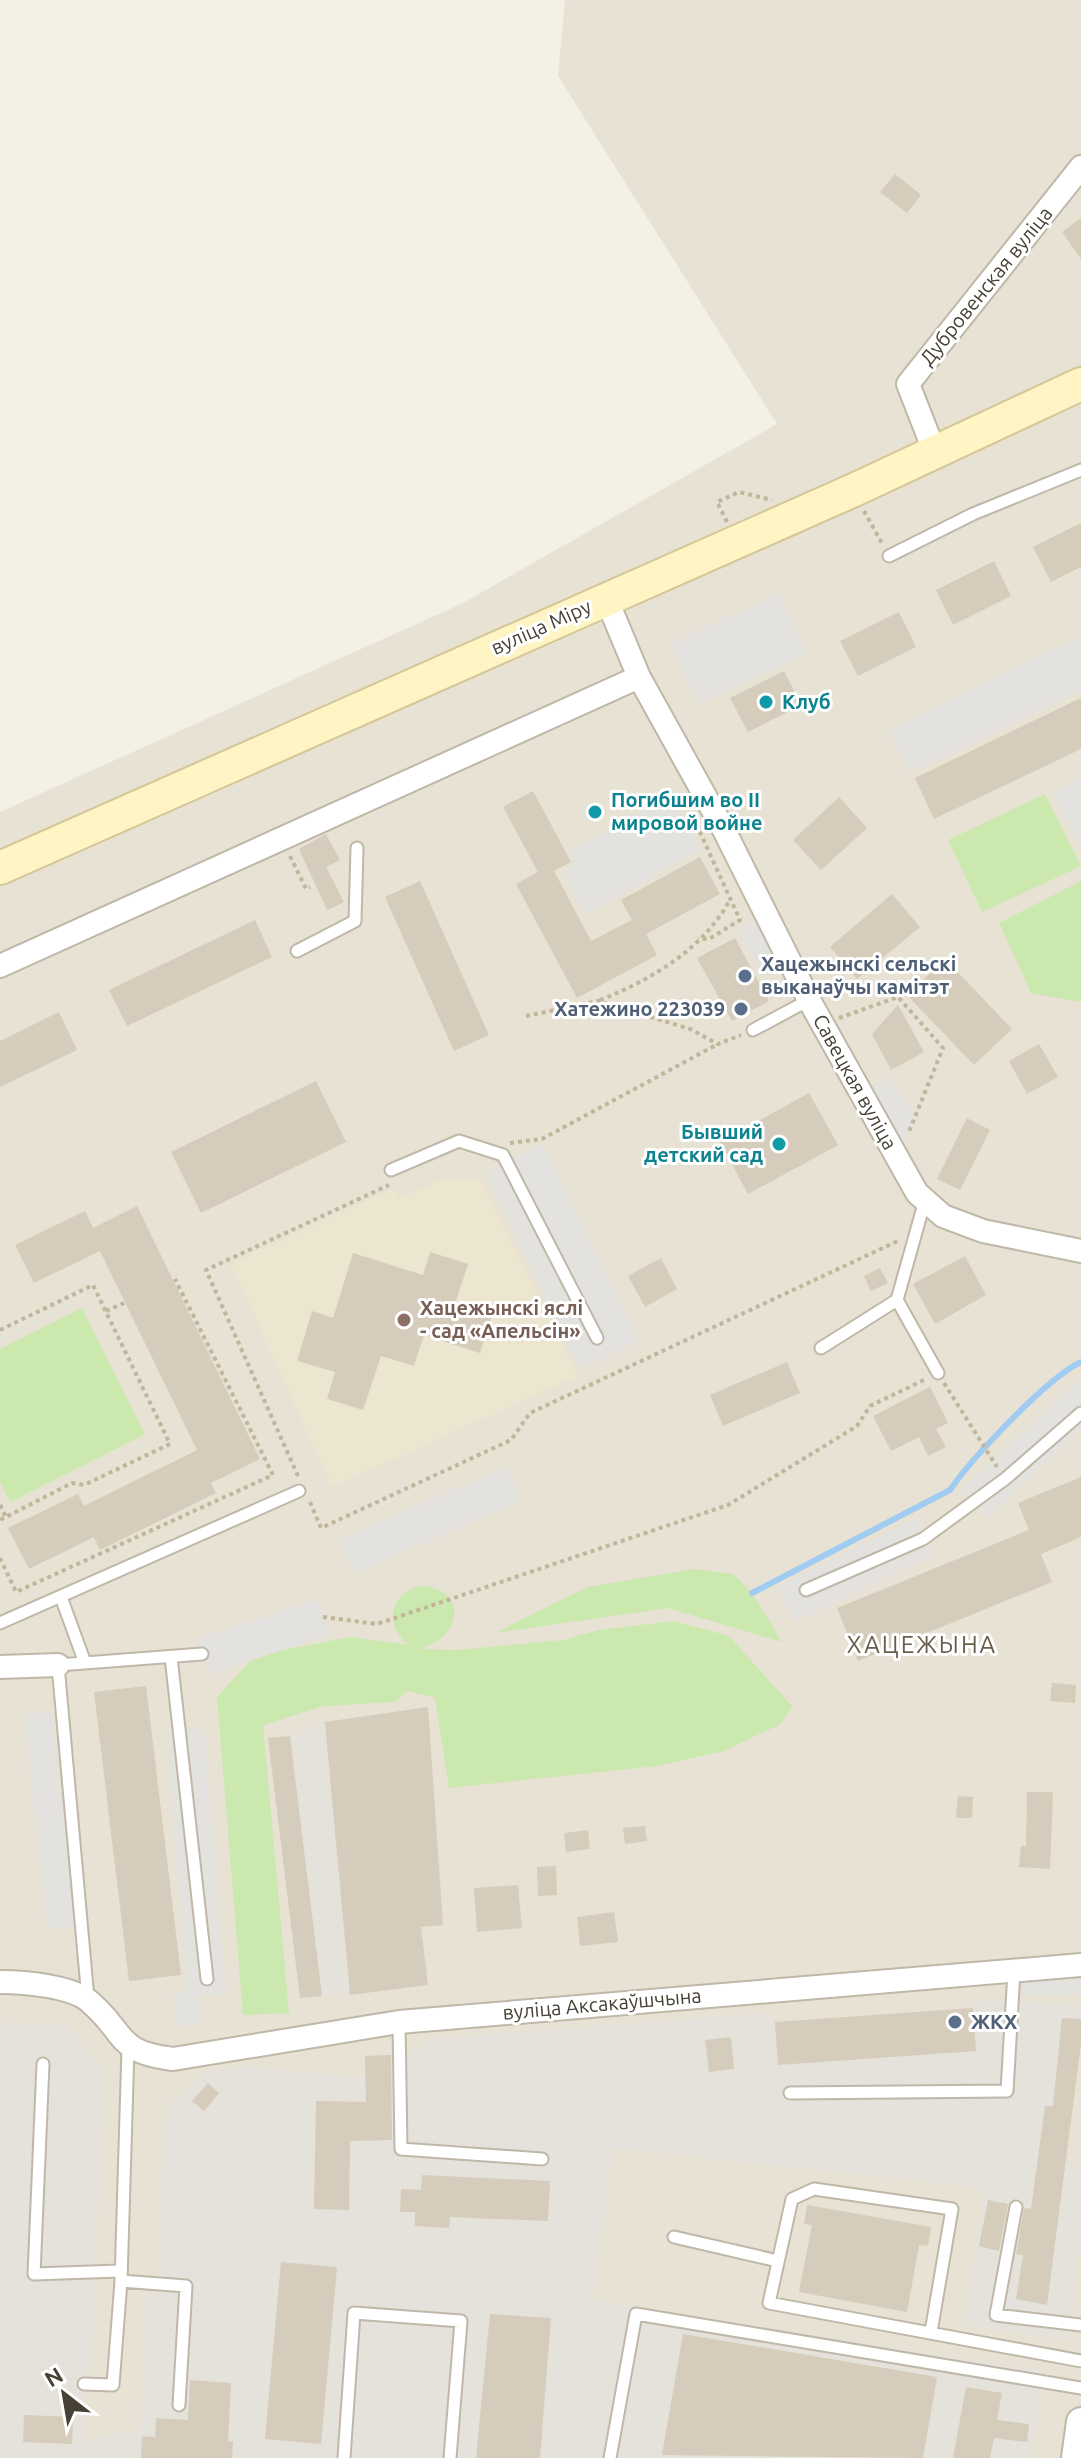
<svg xmlns="http://www.w3.org/2000/svg" width="1081" height="2458" font-family="Ubuntu,sans-serif">
<style>
.residential{fill:#e7e2d4}
.industrial{fill:#e5e1db}
.education{fill:#ece6d0}
.green{fill:#cbe8ae}
.parking{fill:#e4e2de}
.lines{fill:none;stroke-linecap:round;stroke-linejoin:round}
.stream{stroke:#a1ccf1;stroke-width:6}
.building{fill:#d5ccbb}
.service-casing{stroke:#bfb8a8;stroke-width:15}
.minor-casing{stroke:#bfb8a8;stroke-width:26}
.tertiary-casing{stroke:#bfb8a8;stroke-width:32}
.secondary-casing{stroke:#d4c695;stroke-width:36}
.path{stroke:#c1b59a;stroke-width:4;stroke-dasharray:4 4;stroke-linecap:butt}
.service{stroke:#fff;stroke-width:11}
.minor{stroke:#fff;stroke-width:22}
.tertiary{stroke:#fff;stroke-width:28}
.secondary{stroke:#fff4c4;stroke-width:32}
.culture-dot{fill:#0f9aa8;stroke:#fff;stroke-width:3}
.service-dot{fill:#5c6f8a;stroke:#fff;stroke-width:3}
.education-dot{fill:#8d6e63;stroke:#fff;stroke-width:3}
.labels{text-anchor:middle;stroke-width:6;stroke-linejoin:round;paint-order:stroke}
.street-label{font-size:20px;fill:#464035;stroke:#fff}
.culture-label{font-size:20px;font-weight:bold;fill:#0d838f;stroke:#fff;text-anchor:start}
.service-label{font-size:20px;font-weight:bold;fill:#4e5e75;stroke:#fff;text-anchor:start}
.education-label{font-size:20px;font-weight:bold;fill:#785e54;stroke:#fff;text-anchor:start}
.quarter-label{font-size:24px;letter-spacing:2px;fill:#695f4c;stroke:#fff}
</style>
<rect width="100%" height="100%" fill="#f3f0e6"/>
<path class="residential" d="M565,0H1081V2458H0V812L463,603L777,424L558,76Z"/>
<path class="industrial" d="M397,1713L428,1985L300,1998L268,1738L290,1736L325,1722Z
M973,1999L1081,2005V2019H1062L1053,2106H1045L1039,2158L1081,2165V2239L1067,2340L963,2325L985,2188L613,2148L593,2300L1044,2371L1032,2458H0V2022L66,2025L105,2069L91,2363L84,2384V2445L102,2434L140,2433L144,2297L158,2296L165,2107L205,2071L244,2066L365,2078L364,2055L409,2054L428,2039L762,2013L775,2022L972,2008Z"/>
<path class="education" d="M444,1178L482,1181L578,1376L332,1487L231,1264L394,1188L400,1199Z"/>
<path class="green" d="M1045,794L1081,866L982,912L948,840Z
M1081,881V1002L1031,993L999,923Z
M82,1308L145,1434L10,1502L0,1482V1349Z
M694,1569L733,1574L752,1593L782,1642L668,1608L495,1633L588,1587Z
M418,1586C465,1586 467,1633 421,1649L458,1650L563,1640L599,1630L674,1621L729,1636L792,1706L781,1724L724,1751L657,1766L449,1788L435,1698L407,1691L395,1702L324,1706L263,1725L289,2013L243,2015L217,1697L256,1655L351,1637L408,1645C386,1626 387,1597 418,1586Z"/>
<path class="parking" d="M778,593L807,653L698,704L670,644Z
M1081,636V690L909,773L889,730Z
M1081,777V849L1052,791Z
M670,795L701,850L585,914L562,872L576,864L569,850Z
M755,920L781,968L763,977L738,929Z
M887,1076L916,1115L898,1159L865,1098Z
M543,1144L639,1341L580,1370L485,1173Z
M1081,1377V1429L988,1517L959,1492Z
M506,1466L521,1500L354,1574L339,1540Z
M916,1518L934,1554L794,1622L777,1586Z
M318,1599L330,1634L209,1675L197,1639Z
M52,1711L75,1927L47,1929L24,1714Z
M204,1728L227,1993L200,1997L199,2023L177,2028L173,1993L186,1990L166,1731Z
M1023,1980H1081V1995H1022Z"/>
<g class="lines">
<path class="stream" d="M752,1593L950,1490C972,1458 1047,1378 1081,1362"/>
</g>
<path class="building" d="M895,174L921,195L907,213L880,192Z
M1081,218V259L1062,232Z
M1081,523V567L1051,582L1033,547Z
M994,561L1011,596L953,625L936,590Z
M899,612L916,647L858,676L840,641Z
M784,671L801,705L748,732L730,698Z
M1081,698V749L934,819L915,778Z
M533,791L571,862L554,871L591,941L632,920L621,900L700,857L720,894L646,934L657,955L577,998L516,884L538,872L503,807Z
M839,797L867,828L821,870L793,840Z
M326,834L340,860L326,867L344,902L327,910L299,849Z
M420,881L489,1035L454,1051L385,897Z
M892,894L920,927L857,979L830,947Z
M255,920L272,957L127,1026L109,990Z
M735,938L769,1001L732,1021L697,958Z
M945,959L1012,1029L974,1065L907,995Z
M898,1005L924,1052L891,1070L872,1034Z
M59,1012L77,1050L0,1087V1041Z
M1039,1044L1058,1077L1027,1094L1009,1061Z
M316,1081L346,1142L201,1213L171,1152Z
M809,1093L838,1145L748,1194L720,1142Z
M967,1118L990,1130L960,1190L937,1179Z
M137,1206L260,1459L211,1483L216,1493L100,1550L94,1537L29,1569L8,1528L78,1494L84,1506L197,1450L100,1251L34,1283L15,1245L85,1211L93,1228Z
M430,1252L468,1264L455,1304L492,1315L480,1353L424,1335L414,1366L381,1356L363,1410L327,1399L335,1372L297,1361L312,1311L333,1318L353,1253L423,1275Z
M965,1256L986,1295L935,1324L913,1284Z
M661,1258L677,1289L645,1307L628,1276Z
M880,1268L888,1283L871,1291L864,1276Z
M787,1362L800,1393L723,1426L710,1395Z
M930,1387L948,1423L936,1429L946,1447L928,1456L919,1437L891,1451L873,1416Z
M1081,1477V1537L1041,1554L1052,1582L858,1661L837,1608L1029,1530L1018,1503Z
M1052,1683L1076,1685L1075,1703L1050,1701Z
M146,1686L181,1975L129,1981L94,1692Z
M428,1707L443,1925L421,1927L428,1985L350,1995L325,1722Z
M290,1736L322,1996L300,1998L268,1738Z
M1027,1792H1053L1050,1869L1019,1867L1021,1846H1026Z
M958,1796L973,1797L972,1818H956Z
M645,1826L647,1841L625,1844L623,1828Z
M588,1830L590,1849L566,1852L564,1833Z
M556,1866L557,1895L538,1896L537,1867Z
M518,1885L522,1928L477,1932L474,1888Z
M614,1912L618,1942L580,1946L577,1917Z
M973,2008L976,2051L778,2065L775,2022Z
M1062,2018L1081,2019V2044L1047,2305L1016,2299L1023,2255L1016,2254L1024,2208L1031,2209L1045,2106H1053Z
M731,2037L734,2069L709,2072L705,2040Z
M391,2055L392,2140L350,2141L349,2210L314,2209L316,2101L366,2102L365,2056Z
M208,2083L219,2093L204,2111L192,2101Z
M422,2175L550,2181L548,2221L450,2217L449,2228L415,2226V2212H400L401,2189L421,2190Z
M988,2200L1008,2204L999,2251L979,2246Z
M807,2205L931,2227L928,2246L919,2245L907,2312L799,2292L812,2225L804,2224Z
M281,2262L337,2267L321,2444L265,2439Z
M490,2314L551,2318L540,2458H476Z
M683,2334L937,2377L923,2458L662,2455Z
M190,2380L231,2383L228,2441L233,2442L232,2458H141L142,2436L155,2437L156,2418L188,2420Z
M966,2387L1002,2393L997,2420L1029,2424L1027,2442L994,2438L990,2458H953Z
M24,2415L73,2417L72,2444L23,2442Z"/>
<g class="lines">
<g class="service-casing">
<path id="service" d="M889,556L973,514L1081,470
M297,951L355,921L357,848
M753,1030L809,1000
M391,1170L459,1141L503,1155L597,1338
M925,1200L897,1300L938,1373
M821,1348L897,1300
M806,1590L923,1539L1005,1479L1081,1413
M61,1597L85,1663
M0,1623L299,1491
M171,1657L207,1979
M88,1999L58,1665L202,1654
M399,2022L401,2149L542,2159
M43,2064L34,2274L119,2271
M790,2093L1007,2091L1014,1971
M1016,2207L996,2315L1081,2325
M674,2237L778,2261
M121,2281L186,2286L179,2405
M931,2332L952,2209L814,2189L792,2199L769,2303L1081,2361
M84,2384L113,2385L121,2281L128,2048
M344,2458L354,2313L461,2321L450,2458
M610,2458L636,2314L1081,2388"/>
</g>
<g class="minor-casing">
<path id="minor" d="M935,453L908,384L1081,167
M606,598L639,677L725,832L809,1000L917,1193L943,1216L983,1231L1081,1251
M0,966L639,677
M0,1667L58,1665
M0,1982C24,1982 72,1986 90,2002C127,2034 115,2052 173,2059L399,2022L1081,1965"/>
</g>
<g class="tertiary-casing">
<path id="tertiary" d="M1076,2458L1081,2422"/>
</g>
<g class="secondary-casing">
<path id="secondary" d="M0,868L854,490L1081,384"/>
</g>
<path class="path" d="M864,511L883,545
M727,522L717,502L739,492L772,500
M693,817L740,920L709,939H698
M290,856L306,889L310,887
M600,1000C651,980 704,949 731,898
M526,1016L598,1001L690,1029L718,1044L741,1035
M839,1018L898,997L943,1048L908,1134
M510,1143L542,1139L718,1044
M106,1311L124,1303
M0,1330L93,1285L170,1444L84,1485L72,1483L0,1520
M944,1383L997,1467
M298,1476L206,1270L389,1185
M310,1502L321,1528L511,1440L530,1413L900,1240
M0,1505L6,1517
M0,1558L16,1592L273,1475L175,1279
M323,1617L377,1624L728,1505L857,1426L870,1406L926,1379"/>
<use href="#service" class="service"/>
<use href="#minor" class="minor"/>
<use href="#tertiary" class="tertiary"/>
<use href="#secondary" class="secondary"/>
</g>
<g class="culture-dot">
<circle cx="766" cy="702" r="8"/>
<circle cx="595" cy="812" r="8"/>
<circle cx="779" cy="1144" r="8"/>
</g>
<g class="service-dot">
<circle cx="745" cy="976" r="8"/>
<circle cx="741" cy="1009" r="8"/>
<circle cx="955" cy="2022" r="8"/>
</g>
<circle class="education-dot" cx="404" cy="1320" r="8"/>
<g class="labels">
<g class="street-label">
<text transform="translate(986 286) rotate(-51)" y="7">Дубровенская вуліца</text>
<text transform="translate(541 627) rotate(-24)" y="7">вуліца Міру</text>
<text transform="translate(855 1082) rotate(61)" y="7">Савецкая вуліца</text>
<text transform="translate(602 2004) rotate(-5)" y="7">вуліца Аксакаўшчына</text>
</g>
<g class="culture-label">
<text x="782" y="709">Клуб</text>
<text x="611" y="807">Погибшим во II<tspan x="611" dy="23">мировой войне</tspan></text>
<text x="763" y="1139" text-anchor="end">Бывший<tspan x="763" dy="23">детский сад</tspan></text>
</g>
<g class="service-label">
<text x="761" y="971">Хацежынскі сельскі<tspan x="761" dy="23">выканаўчы камітэт</tspan></text>
<text x="725" y="1016" text-anchor="end">Хатежино 223039</text>
<text x="971" y="2029">ЖКХ</text>
</g>
<g class="education-label">
<text x="420" y="1315">Хацежынскі яслі<tspan x="420" dy="23">- сад «Апельсін»</tspan></text>
</g>
<g class="quarter-label">
<text x="922" y="1653">ХАЦЕЖЫНА</text>
</g>
</g>
<g transform="translate(64 2394) rotate(329)" stroke="#ffffff" stroke-width="6" paint-order="stroke">
<path d="M0-6L14 30L0 20L-14 30Z" fill="#464035"/>
<text y="-12" font-size="22" font-weight="bold" text-anchor="middle" fill="#464035">N</text>
</g>
</svg>
